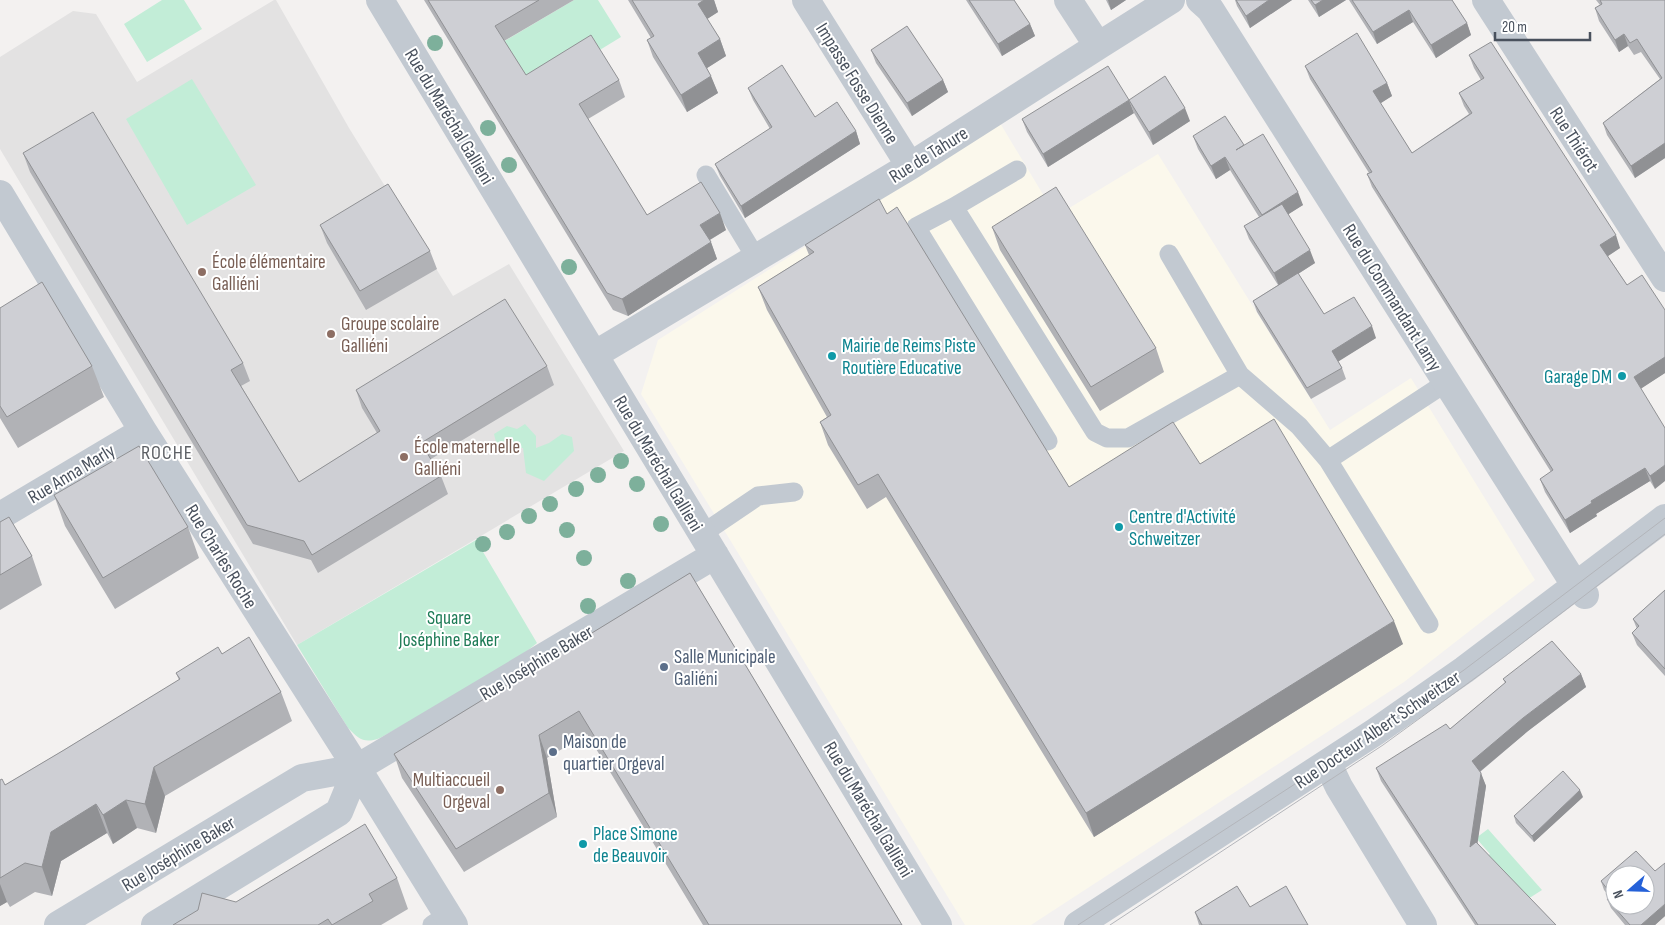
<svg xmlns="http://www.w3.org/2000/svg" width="1665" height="925" font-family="'Sofia Sans Condensed',sans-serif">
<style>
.commercial{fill:#fbf8ec}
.education{fill:#e3e2e2}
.green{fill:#c2edd7}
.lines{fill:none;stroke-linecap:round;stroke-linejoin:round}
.service{stroke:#c2c9d1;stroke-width:19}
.minor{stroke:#c2c9d1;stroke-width:28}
.tram{stroke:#b3b5ba;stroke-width:1}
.tree{fill:#7db09b}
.wall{fill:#b1b2b6}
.shaded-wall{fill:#909194}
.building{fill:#cecfd4;stroke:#909194;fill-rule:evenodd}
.education-dot{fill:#8d6e63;stroke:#fff;stroke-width:2}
.culture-dot{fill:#0f9aa8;stroke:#fff;stroke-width:2}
.service-dot{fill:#5c6f8a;stroke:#fff;stroke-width:2}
.labels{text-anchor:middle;stroke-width:4;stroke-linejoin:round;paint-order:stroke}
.street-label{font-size:19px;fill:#49515d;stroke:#fff}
.education-label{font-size:19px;fill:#785e54;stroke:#fff;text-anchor:start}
.culture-label{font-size:19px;fill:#0d838f;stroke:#fff;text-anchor:start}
.park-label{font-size:19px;fill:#1d7b56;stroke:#fff}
.service-label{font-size:19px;fill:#4e5e75;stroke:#fff;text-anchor:start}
.neighbourhood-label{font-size:20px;letter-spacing:1px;fill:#5d6065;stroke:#fff}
</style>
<rect width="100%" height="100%" fill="#f3f1f0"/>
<path class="commercial" d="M1000,123L1056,216L1158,154L1330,430L1411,378L1535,580L1404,682L1031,925H965L641,394L658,340Z"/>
<path class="education" d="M274,0H276L349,128L453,296L509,264L624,451L297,645L0,149V57L73,11L96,14L137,82Z"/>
<path class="green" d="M162,0H184L202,29L147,62L124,24Z
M574,0H598L621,37L531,92L501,43Z
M192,79L256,185L187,225L126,119Z
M525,424L536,436V448L549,443L562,434L572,437L574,451L544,481L526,473L523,448L498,450L494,434L507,426L517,429Z
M476,540L537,643L507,667L380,738C364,744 359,739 348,728L297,645Z
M1488,829L1542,890L1509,911L1476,863L1490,854L1476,838Z"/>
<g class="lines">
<path class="service" d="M1017,170L954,207L1095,432L1107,438H1128L1240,375
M706,175L756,258
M954,207L916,227L1048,441
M1169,254L1240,375L1299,426L1328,460L1429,624
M1328,460L1447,382
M702,534L758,496L794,492
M432,925L447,915"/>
<path class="minor" d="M380,0L938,925
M806,0L910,166
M1068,0L1098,46L1171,0
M1200,0L1210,9L1570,577L1585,595
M1486,0L1665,278
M0,194L143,431L357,768L454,925
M594,355L910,166L1098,46
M0,516L143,431
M1328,764L1339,787L1423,925
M58,925L302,778L357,768L715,555
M155,925L339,812L357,768
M1078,925L1375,732L1464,670L1665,518"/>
<path class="tram" d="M1078,925L1375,732L1464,670L1665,518
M1110,925L1383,745L1504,657L1665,534"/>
</g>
<g class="tree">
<circle cx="435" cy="43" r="8"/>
<circle cx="488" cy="128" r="8"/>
<circle cx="509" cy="165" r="8"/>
<circle cx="569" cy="267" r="8"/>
<circle cx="621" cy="461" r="8"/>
<circle cx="598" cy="475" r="8"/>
<circle cx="637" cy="484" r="8"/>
<circle cx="576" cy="489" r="8"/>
<circle cx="550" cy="504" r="8"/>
<circle cx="529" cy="516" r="8"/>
<circle cx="661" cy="524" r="8"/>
<circle cx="567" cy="530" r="8"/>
<circle cx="507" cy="532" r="8"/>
<circle cx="483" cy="544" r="8"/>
<circle cx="584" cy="558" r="8"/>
<circle cx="628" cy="581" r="8"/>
<circle cx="588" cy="606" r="8"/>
</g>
<path class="wall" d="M424,0H574L504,41L526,75L619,80L625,97L588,119L647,215L726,230L710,240L717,259L628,316L613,310Z
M628,0H714L718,12L707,19L720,39L726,56L707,68L718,93L687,112L653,57L647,40L651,38Z
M966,0H1014L1030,24L1035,36L1002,56Z
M1106,0H1126L1111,10Z
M1235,0H1292L1250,28L1237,6Z
M1308,0H1346L1319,17Z
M1349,0H1452L1467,23L1471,35L1436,58L1413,22L1377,44Z
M1596,0H1665V158L1635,178L1607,135L1603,123L1660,79L1641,52L1634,55L1628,46L1619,52L1599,21L1595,8L1600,5Z
M871,50L943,80L948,92L912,116L876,63Z
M1469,55L1620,248L1608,256L1627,285L1665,310V373L1641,388L1655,489L1650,481L1596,514L1597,516L1570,533L1545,492L1540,479L1551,472L1372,187L1367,174L1369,173L1310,79L1305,66L1387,83L1392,96L1380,103L1412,153L1469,114L1464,106L1459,93L1481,80L1474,68Z
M748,88L815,117L856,131L860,144L745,218L720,176L715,164L770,129L753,100Z
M1129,100L1190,121L1153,145L1134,113Z
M1134,113L1048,167L1027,132L1022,119Z
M1193,136L1244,146L1303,205L1288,214L1315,263L1298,274L1324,314L1376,338L1338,361L1342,368L1346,379L1311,399L1257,312L1253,301L1278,285L1249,239L1244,226L1259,217L1230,170L1216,179L1198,149Z
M23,153L243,363L250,381L241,386L299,482L377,433L362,408L356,390L547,366L554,385L431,459L441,476L448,494L318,573L311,560L253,544L30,172Z
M887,214L1069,487L1200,464L1403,644L1094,837L886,497L867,509L828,445L820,422L827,417L767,310L758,287L809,255L805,245Z
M320,225L430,251L437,269L366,310L327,243Z
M992,227L1156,348L1164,372L1100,411L1000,250Z
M0,308L92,366L104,397L18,448L0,418Z
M54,495L188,527L199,558L115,609L65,526Z
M0,522L32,556L42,585L0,610Z
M690,573L902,925H703L587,734L547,758L557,817L464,872L402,778L394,754Z
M1665,590V676L1637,645L1632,633L1637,629L1633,619Z
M222,654L281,692L292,721L165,796L156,833L137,828L113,844L107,833L61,861L52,896L35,892L10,907L7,902L0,906V780L5,785L64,750L179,680L176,673Z
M1581,674L1586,687L1528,731L1480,772L1486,786L1477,844L1556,925H1475L1381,781L1376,768L1450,729L1505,683L1503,679Z
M1583,797L1534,842L1516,823L1514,816Z
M397,878L408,909L381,925H173L236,902Z
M1601,881L1665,916L1655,925H1625L1611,908L1607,899L1610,897L1604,890Z
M1250,907L1308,925H1199L1195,912Z"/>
<path class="shaded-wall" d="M704,0H714L718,12L704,21L698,4Z
M1108,0H1126L1111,10Z
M1269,0H1292L1250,28L1246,16Z
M1323,0H1346L1319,17L1315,5Z
M1409,10L1413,22L1377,44L1373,32Z
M1467,23L1471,35L1436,58L1431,45Z
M1030,24L1035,36L1002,56L998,44Z
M1624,34L1628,46L1619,52L1615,40Z
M720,39L726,56L704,70L698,53Z
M711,76L718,93L687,112L681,95Z
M943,80L948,92L912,116L907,103Z
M1387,83L1392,96L1378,105L1373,91Z
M1129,100L1134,113L1048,167L1043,154Z
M1185,108L1190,121L1153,145L1149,132Z
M856,131L860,144L745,218L741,206Z
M1665,143V158L1635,178L1631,166Z
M1225,157L1230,170L1216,179L1211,166Z
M1298,192L1303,205L1267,228L1262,215Z
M720,213L726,230L706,242L700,225Z
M1616,235L1620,248L1605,258L1600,245Z
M711,242L717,259L628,316L622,299Z
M1310,250L1315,263L1279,286L1274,273Z
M1372,326L1376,338L1336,363L1332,351Z
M1665,357V373L1639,390L1634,377Z
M1665,465V481L1655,489L1650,476Z
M1645,468L1650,481L1596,514L1597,516L1570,533L1565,520L1591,501Z
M1394,621L1403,644L1094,837L1086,813Z
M1581,674L1586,687L1528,731L1477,774L1472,761L1523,718Z
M539,735L547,758L557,817L549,793Z
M154,767L165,796L156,833L145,804Z
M1481,773L1486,786L1475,860L1470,847Z
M1580,790L1583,797L1534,842L1532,836Z
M126,800L137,828L113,844L103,815Z
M96,804L107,833L61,861L52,896L42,867L51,832Z
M0,884L7,902L0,906Z
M1665,904V916L1655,925H1641Z"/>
<path class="building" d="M428,0H539L495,26L526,75L591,35L619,80L579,104L647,215L701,182L720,213L700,225L711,242L622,299L607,293Z
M632,0H704L698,4L720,39L698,53L711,76L681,95L647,40L654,36Z
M969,0H1014L1030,24L998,44Z
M1236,0H1269L1246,16Z
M1311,0H1323L1315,5Z
M1352,0H1452L1467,23L1431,45L1409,10L1373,32Z
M1600,0H1665V143L1631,166L1603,123L1662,78L1637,39L1630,43L1624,34L1615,40L1595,8L1602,4Z
M907,26L943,80L907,103L871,50Z
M1357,33L1387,83L1373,91L1412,153L1472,113L1459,93L1484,78L1469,55L1491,42L1616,235L1600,245L1627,285L1642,275L1665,310V357L1634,377L1665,428V465L1650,476L1645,468L1591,501L1592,503L1565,520L1540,479L1553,470L1367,174L1372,172L1305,66Z
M782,65L815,117L837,102L856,131L741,206L715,164L772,127L748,88Z
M1108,66L1129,100L1043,154L1022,119Z
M1165,76L1185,108L1149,132L1129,100Z
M93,112L243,363L231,370L299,482L380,431L356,390L505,299L547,366L421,443L441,476L312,555L304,541L247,525L23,153Z
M1225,116L1244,145L1236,150L1263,134L1298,192L1262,215L1225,157L1211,166L1193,136Z
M388,184L430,251L360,291L320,225Z
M1056,187L1156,348L1091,387L992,227Z
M879,199L887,214L897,207L1069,487L1173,422L1200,464L1274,419L1394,621L1086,813L878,474L858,485L820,422L831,415L758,287L814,252L805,245Z
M1282,204L1310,250L1274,273L1244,226Z
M1298,273L1324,314L1354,297L1372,326L1332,351L1342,368L1307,388L1253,301Z
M42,282L92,366L7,417L0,406V308Z
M139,446L188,527L103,578L54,495Z
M9,517L32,556L0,575V522Z
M690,573L902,925H709L579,711L539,735L549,793L456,849L394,754Z
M1665,590V669L1632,633L1639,626L1633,619Z
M249,637L281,692L154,767L145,804L126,800L103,815L96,804L51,832L42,867L25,863L0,878V780L2,779L5,785L64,750L180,679L176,673L218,647L222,654Z
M1552,641L1581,674L1523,718L1472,761L1481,773L1470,847L1476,842L1556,925H1478L1376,768L1446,724L1450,729L1506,682L1503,679Z
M1563,771L1580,790L1532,836L1514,816Z
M365,824L397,878L369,894L373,901L332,925L328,919L318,925H173L198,910L202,893L236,902Z
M1636,851L1655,871L1665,863V904L1641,925H1630L1607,899L1612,895L1601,881ZM1615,875H1645V905H1615Z
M1237,886L1250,907L1286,886L1308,925H1202L1195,912Z"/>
<g class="education-dot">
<circle cx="202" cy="272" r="5"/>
<circle cx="331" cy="334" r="5"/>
<circle cx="404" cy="457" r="5"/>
<circle cx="500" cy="790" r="5"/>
</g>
<g class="culture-dot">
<circle cx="832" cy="356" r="5"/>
<circle cx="1622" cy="376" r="5"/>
<circle cx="1119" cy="527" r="5"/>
<circle cx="583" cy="844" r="5"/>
</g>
<g class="service-dot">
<circle cx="664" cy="667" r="5"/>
<circle cx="553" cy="752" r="5"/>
</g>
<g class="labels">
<g class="street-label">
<text transform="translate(858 83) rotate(58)" y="7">Impasse Fosse Dienne</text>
<text transform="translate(450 116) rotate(59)" y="7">Rue du Maréchal Gallieni</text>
<text transform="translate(1575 139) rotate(57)" y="7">Rue Thiérot</text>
<text transform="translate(928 154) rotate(-32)" y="7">Rue de Tahure</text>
<text transform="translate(1393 297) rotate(58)" y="7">Rue du Commandant Lamy</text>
<text transform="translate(659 463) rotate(59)" y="7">Rue du Maréchal Gallieni</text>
<text transform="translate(71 473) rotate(-31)" y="7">Rue Anna Marly</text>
<text transform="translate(222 556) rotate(58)" y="7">Rue Charles Roche</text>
<text transform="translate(536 662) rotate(-31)" y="7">Rue Joséphine Baker</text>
<text transform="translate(1377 729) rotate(-34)" y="7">Rue Docteur Albert Schweitzer</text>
<text transform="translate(869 809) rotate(59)" y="7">Rue du Maréchal Gallieni</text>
<text transform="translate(178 853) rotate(-31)" y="7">Rue Joséphine Baker</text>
</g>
<g class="education-label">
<text x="212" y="268">École élémentaire<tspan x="212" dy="22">Galliéni</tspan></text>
<text x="341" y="330">Groupe scolaire<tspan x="341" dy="22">Galliéni</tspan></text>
<text x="414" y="453">École maternelle<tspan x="414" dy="22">Galliéni</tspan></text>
<text x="490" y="786" text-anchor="end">Multiaccueil<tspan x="490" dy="22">Orgeval</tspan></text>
</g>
<g class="culture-label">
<text x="842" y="352">Mairie de Reims Piste<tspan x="842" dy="22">Routière Educative</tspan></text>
<text x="1612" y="383" text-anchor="end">Garage DM</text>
<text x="1129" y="523">Centre d'Activité<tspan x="1129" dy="22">Schweitzer</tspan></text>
<text x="593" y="840">Place Simone<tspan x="593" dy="22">de Beauvoir</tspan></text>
</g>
<g class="park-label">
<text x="449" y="624">Square<tspan x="449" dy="22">Joséphine Baker</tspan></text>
</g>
<g class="service-label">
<text x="674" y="663">Salle Municipale<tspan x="674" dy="22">Galiéni</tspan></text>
<text x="563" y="748">Maison de<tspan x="563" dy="22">quartier Orgeval</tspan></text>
</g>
<g class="neighbourhood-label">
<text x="167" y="459">ROCHE</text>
</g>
</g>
<g transform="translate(1630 890) rotate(250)"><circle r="24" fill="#ffffff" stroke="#b6b9be"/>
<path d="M0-4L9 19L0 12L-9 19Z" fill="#2561d8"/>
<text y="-8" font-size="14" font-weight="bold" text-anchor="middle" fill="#49515d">N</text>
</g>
<path d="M1495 32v8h95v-8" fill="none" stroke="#49515d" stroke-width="2.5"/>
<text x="1502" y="32" font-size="15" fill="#49515d" stroke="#ffffff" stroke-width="4" paint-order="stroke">20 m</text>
</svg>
